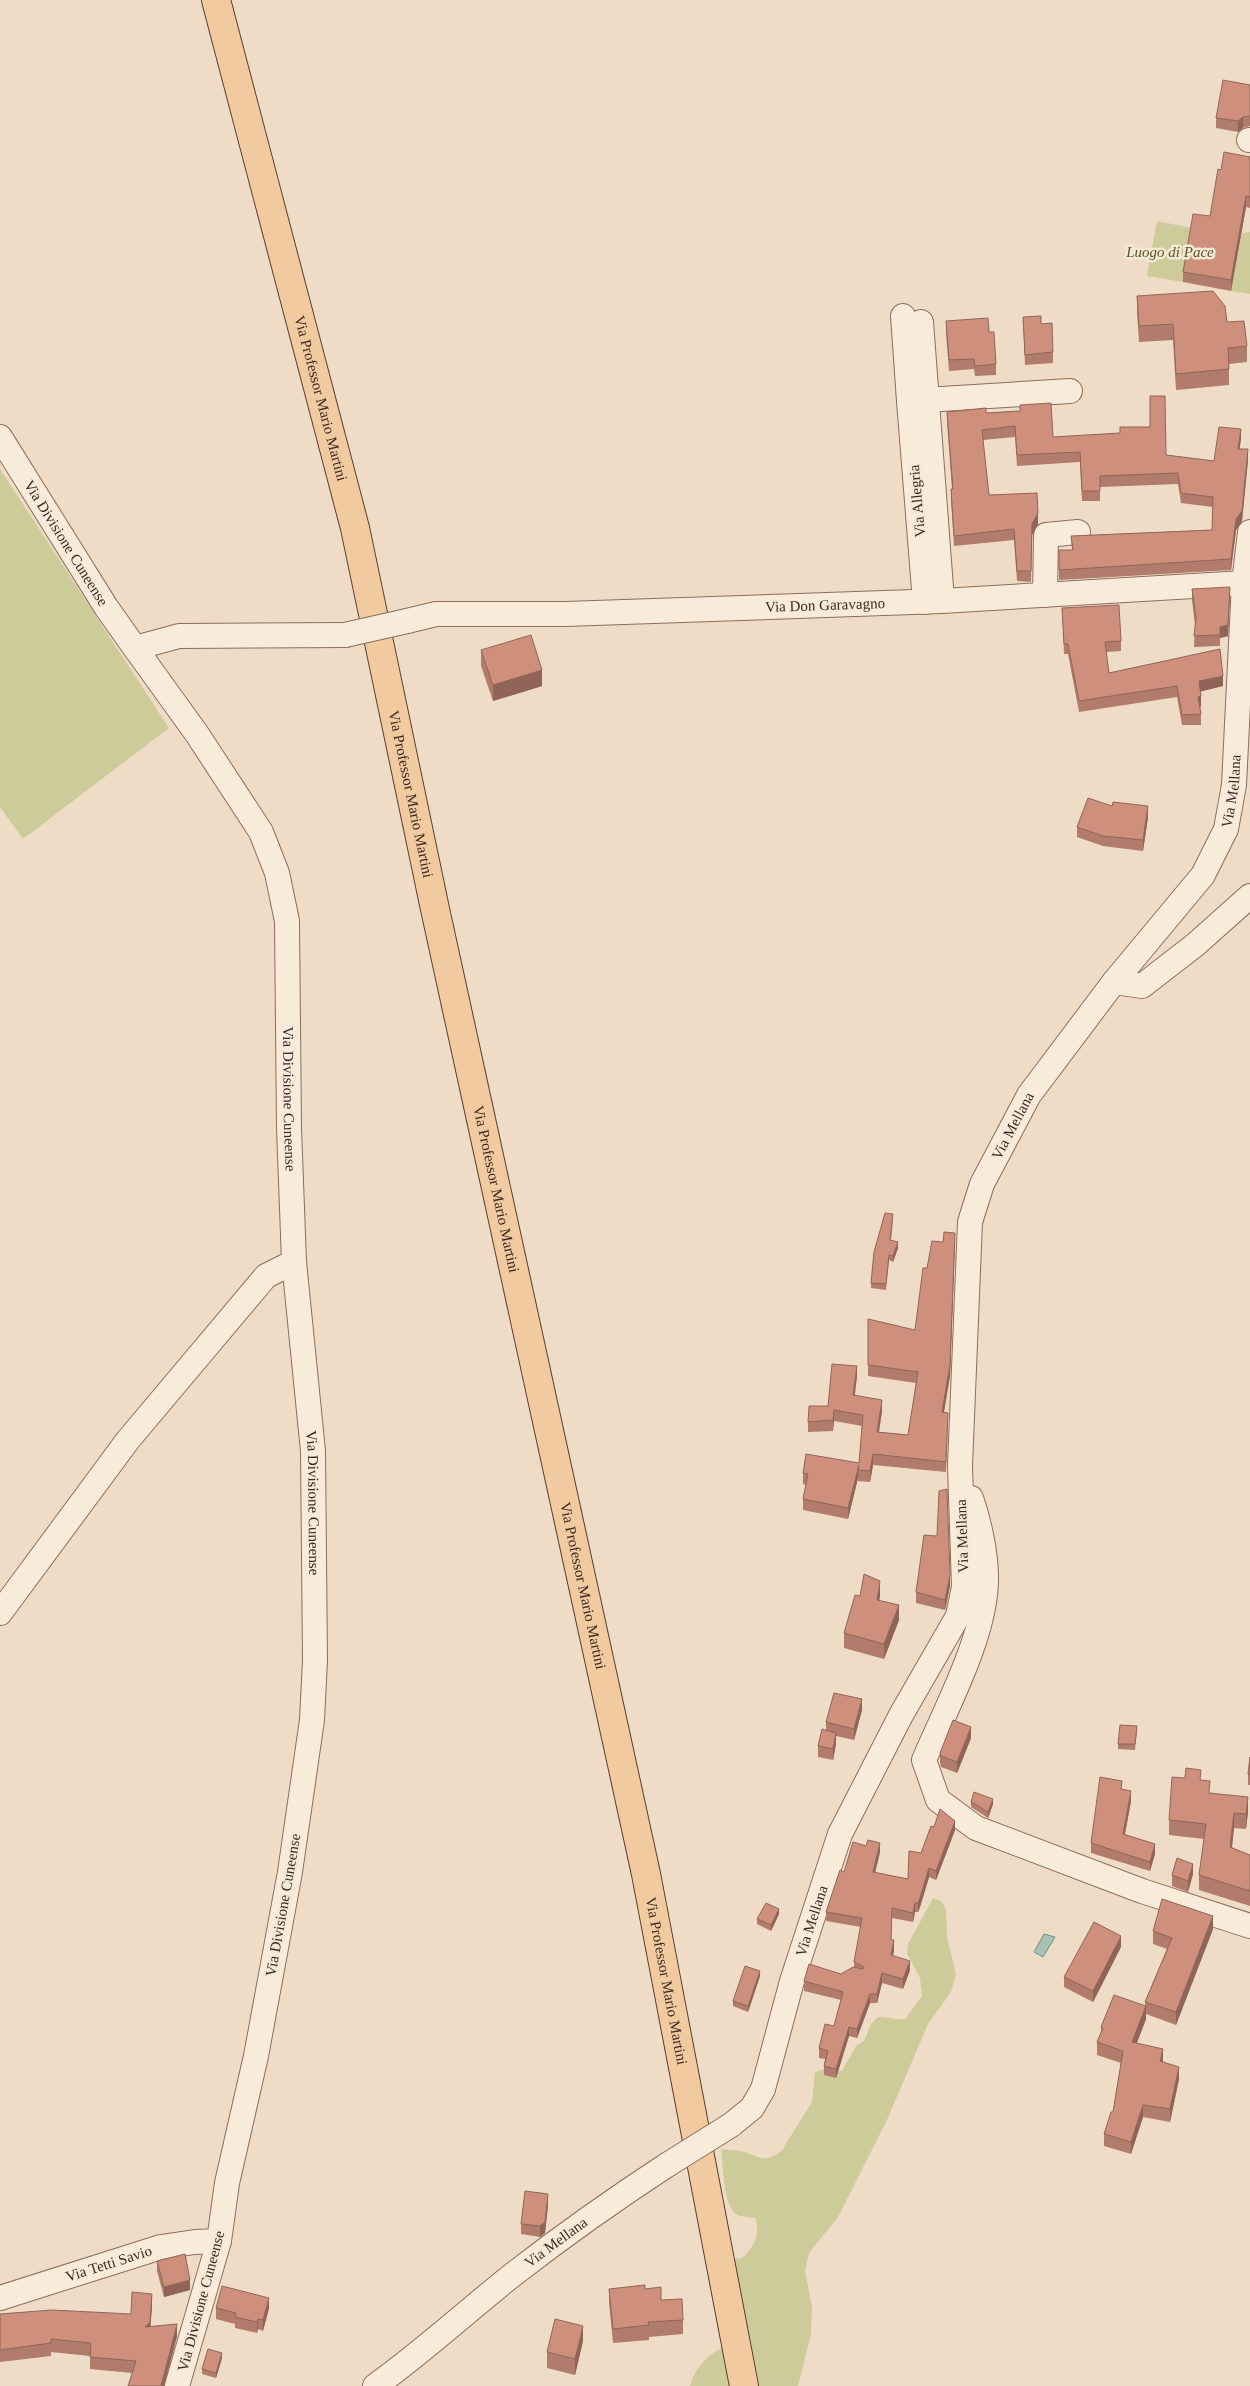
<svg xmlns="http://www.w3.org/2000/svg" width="1250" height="2386" font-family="'Times New Roman',serif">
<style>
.green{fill:#cecb9a}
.water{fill:#a8c3b6;stroke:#6e9283}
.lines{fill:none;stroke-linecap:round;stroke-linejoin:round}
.minor-casing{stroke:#8b6d5c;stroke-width:26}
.major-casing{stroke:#593c30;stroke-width:30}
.minor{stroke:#f9ebda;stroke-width:24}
.major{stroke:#f2ca9f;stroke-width:28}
.minor-bridge-casing{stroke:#8b6d5c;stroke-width:26;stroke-linecap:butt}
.minor-bridge{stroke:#f9ebda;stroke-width:24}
.wall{fill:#b17c6b}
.shaded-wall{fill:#906557}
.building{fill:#ce907c;stroke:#906557}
.labels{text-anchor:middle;stroke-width:5;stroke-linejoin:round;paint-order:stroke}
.park-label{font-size:15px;font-style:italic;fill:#545826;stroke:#f6e8d6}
.street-label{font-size:15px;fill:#3b281f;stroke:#f6e8d6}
</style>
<rect width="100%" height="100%" fill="#efdcc7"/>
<path class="green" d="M1157,221L1192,228L1183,282L1147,276Z
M1250,232V294L1231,291L1242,233Z
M0,469L169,728L23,839L0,807Z
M933,1898L941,1901L946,1909L947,1937L956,1974L951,1992L928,2024L887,2120L838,2217L809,2253L805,2271L812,2307L811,2334L798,2386H759L732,2258H742C754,2248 761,2234 755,2218C749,2217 740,2217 736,2214C723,2204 723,2164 721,2149C727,2150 735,2150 741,2151C759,2156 765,2165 782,2150L812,2102L815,2072L824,2069L842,2071L856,2046L864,2041L871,2024L878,2017C888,2017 895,2020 905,2019L922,1996L920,1978L907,1954L908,1944Z
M730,2344L735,2386H690C696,2365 710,2352 730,2344Z"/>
<path class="water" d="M1044,1934L1055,1937L1043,1957L1034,1952Z"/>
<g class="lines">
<g class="minor-casing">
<g id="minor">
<path d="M1249,140H1250"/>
<path d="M903,316L909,401"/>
<path d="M921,322L942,601"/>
<path id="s1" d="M0,437L106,607L135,648L179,636L345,635"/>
<path d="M1045,595L1046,535L1078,532"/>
<path d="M925,602L909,401L1070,391"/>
<path id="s2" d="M407,621L436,614H565L942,601L1244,583"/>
<path id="s3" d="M135,648L197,734L261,832L277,873L287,921L289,1128L294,1262L313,1451L315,1660L312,1720L290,1872L256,2056L227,2183L219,2241L177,2386"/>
<path d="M1114,982L1142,986L1195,945L1250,896"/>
<path d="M971,1498C979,1521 986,1553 986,1577C987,1633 946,1708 924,1760L938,1800L976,1828L1142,1891L1250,1926"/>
<path d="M0,1613L128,1440L266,1276L294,1262"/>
<path id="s4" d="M731,2125L752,2108L763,2089L792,1981L840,1834L901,1715L958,1616L964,1587L960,1466L970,1222L982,1184L1029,1095L1114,982L1203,875L1226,829L1234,785L1244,583L1250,532"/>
<path id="s5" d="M0,2298L161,2247L195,2242L219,2241"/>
<path id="s6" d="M375,2386C424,2351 468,2310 515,2273C564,2235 615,2199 667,2165"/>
</g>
</g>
<g class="major-casing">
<g id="major">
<path id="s7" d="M216,0L355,528L435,909L646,1874L744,2386"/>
</g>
</g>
<use href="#minor" class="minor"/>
<use href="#major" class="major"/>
<g class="minor-bridge-casing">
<path id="minor-bridge" d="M345,635L407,621
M667,2165L731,2125"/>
</g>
<use href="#minor-bridge" class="minor-bridge"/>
</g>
<path class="wall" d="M1250,85V126L1243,128L1238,132L1216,128V118Z
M1250,157V208L1246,207L1231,291L1183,282V272L1210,216L1221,170Z
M1137,296L1227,322L1247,346V362L1229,364V385L1176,390L1173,340L1139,342L1137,312Z
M1023,317L1053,352V363L1025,365Z
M946,321L989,332L996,364V375L975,376L974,369L949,371L946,332Z
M1020,405L1053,437L1166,455L1214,461L1241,439L1239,449L1248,460L1242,521L1236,530L1231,570L1059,580V550H1072L1071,536L1212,530L1213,507L1181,503L1178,484L1100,487V501H1082L1080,462L1017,466L1015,437L983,440L989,495L1038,524L1032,535L1031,582L1017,581L1014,540L954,546L951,499V489H952L947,422V412L986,413L1020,411Z
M1192,589L1230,598L1228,636L1220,638V646L1194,647L1195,625L1192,600Z
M1062,608L1121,641V651L1106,652L1109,673L1223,686L1200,691L1201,706L1200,707L1201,714V725H1182L1177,697L1079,712L1068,654H1064Z
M481,650L542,686L493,701L481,666Z
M1148,817L1143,851L1103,846L1077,837V827Z
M893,1220L891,1240L898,1248L893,1262L889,1260L886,1290L871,1288V1283Z
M955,1244L950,1376L944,1412L948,1413L946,1472L873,1465L870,1482L858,1481V1478L848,1519L803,1510V1499L806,1485L803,1484V1473L859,1463L862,1426L834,1421L833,1431L808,1432V1422L828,1406L857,1376L855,1395L882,1411L879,1432L908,1435L916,1383L868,1376V1319L915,1330L927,1268Z
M937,1536L950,1586L945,1610L916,1603V1592Z
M860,1596H880L879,1601L899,1620L884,1659L844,1648V1633Z
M862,1710L854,1740L836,1736V1744L833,1760L818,1757V1746L826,1730V1722Z
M1137,1731L1135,1750L1118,1749V1744Z
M971,1738L957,1773L941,1767L940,1763V1753Z
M1250,1757V1785H1248V1774Z
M1201,1780L1210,1794L1248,1812L1246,1829L1234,1828L1232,1848L1250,1855V1906L1199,1890V1875L1204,1839L1169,1835V1820Z
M1122,1789L1131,1801L1125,1834L1155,1854L1150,1871L1091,1853V1843Z
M971,1802L993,1804L988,1818L971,1807Z
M934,1827L955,1830L936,1880L929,1877L920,1907L918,1912H915L913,1922L892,1918L891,1940L894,1950L893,1956L910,1970L903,1989L882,1983L877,2003H870L857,2038L849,2036L836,2078L824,2075V2066L825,2059L819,2058V2048L834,2026L841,2000L804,1991V1981L841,1974L854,1967V1962L861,1927L826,1921V1912L844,1872L880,1852L875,1873L908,1879Z
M1193,1874L1188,1892L1172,1886V1875Z
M779,1914L771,1931L757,1924V1919Z
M1213,1929L1176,2025L1146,2014V2019L1137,2043L1162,2062L1179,2079L1170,2122L1143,2117L1131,2154L1104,2146V2134L1113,2112L1121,2063L1097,2055V2042L1101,2034V2027L1145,2006V2002L1167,1949L1153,1944V1931Z
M1121,1947L1093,2002L1064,1987V1977Z
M760,1976L748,2012L733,2006V2001Z
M548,2205L545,2233L540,2237L521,2234V2224Z
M157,2261L190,2290L164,2297L157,2271Z
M609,2289H645L661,2300L683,2320V2334L649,2337V2340L613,2343L609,2303Z
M152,2306L150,2327L177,2337L132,2373L90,2369V2356L51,2352V2356L0,2362V2314H131Z
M216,2308H269L263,2331L258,2329L257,2333L235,2328V2324L216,2319Z
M583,2341L575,2375L547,2368V2352Z
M222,2358L216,2378L202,2374V2369Z"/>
<path class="shaded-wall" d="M1243,117V128L1238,132V121Z
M1246,196V207L1231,291V280Z
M1241,429V439L1238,460V449Z
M1248,449V460L1242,521L1236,530L1231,570V559L1236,519Z
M1038,513V524L1032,535L1031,582L1032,524Z
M1230,587L1228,636L1220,638V646V627Z
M542,670V686L493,701V685Z
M1223,676V686L1199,692V681Z
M1201,696V706L1198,707V697Z
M1148,806V817L1143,851V840Z
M955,1233L950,1376L942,1423V1412Z
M898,1242V1248L893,1262V1256Z
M857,1366V1376L853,1406V1395Z
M882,1400V1411L877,1443V1432Z
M834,1410V1421L833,1431V1420Z
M873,1454V1465L870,1482V1471Z
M859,1465L858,1478L848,1519V1508Z
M950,1575V1586L945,1610V1600Z
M880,1581V1596L877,1615V1600Z
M899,1605V1620L884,1659V1644Z
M862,1699V1710L854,1740V1729Z
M971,1727V1738L957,1773V1762Z
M836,1733V1744L833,1760V1749Z
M1131,1791V1801L1123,1844V1834Z
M1248,1797V1812L1246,1829V1814Z
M993,1799V1804L988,1818V1812Z
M1234,1813V1828L1230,1863V1847Z
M955,1821V1830L936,1880V1871Z
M880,1843V1852L873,1881V1872Z
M1155,1844V1854L1150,1871V1862Z
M1193,1864V1874L1188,1892V1881Z
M929,1868V1877L920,1907L918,1912V1903Z
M915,1903V1912L913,1922V1913Z
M779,1909V1914L771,1931V1925Z
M1213,1916V1929L1176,2025V2012Z
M1121,1936V1947L1093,2002V1991Z
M894,1940V1950L891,1964V1955Z
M910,1961V1970L903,1989V1979Z
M760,1971V1976L748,2012V2006Z
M882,1973V1983L877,2003V1994Z
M870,1994V2003L857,2038V2029Z
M1146,2006V2019L1132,2055V2042Z
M849,2027V2036L836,2078V2069Z
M1163,2049V2062L1160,2074V2061Z
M1179,2067V2079L1170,2122V2109Z
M1143,2105V2117L1131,2154V2142Z
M548,2194V2205L545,2233L540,2237V2226Z
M190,2280V2290L164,2297V2287Z
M152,2294V2306L150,2335L145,2327Z
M269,2298V2308L263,2331V2320Z
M258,2319V2329L257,2333V2322Z
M177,2324V2337L164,2386H161Z
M583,2326V2341L575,2375V2359Z
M222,2353V2358L216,2378V2373Z"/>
<path class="building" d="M1223,80L1250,85V116L1243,117L1238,121L1216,118Z
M1224,152L1250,157V197L1246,196L1231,280L1183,272L1193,214L1210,216L1218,169L1221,170Z
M1213,291L1225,306L1227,322L1244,321L1247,346L1228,348L1229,369L1176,374L1173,324L1139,326L1137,296Z
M1041,316V324L1052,323L1053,352L1025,355L1023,317Z
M988,318L989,332H994L996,364L975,366L974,359L949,360L946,321Z
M1150,396H1165L1166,455L1214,461L1219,427L1241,429L1238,449H1248L1242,511L1236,519L1231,559L1059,570V550H1073L1071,536L1212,530L1213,497L1181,493L1178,473L1100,476V491H1082L1080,452L1017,455L1015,426L982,430L989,495L1037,493L1038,513L1032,524L1031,571H1017L1014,529L954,536L951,489H953L947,412L986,408V413L1020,411V405L1051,403L1053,437L1120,433V427H1150Z
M1230,587L1228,625L1220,627V635L1194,636L1196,618L1192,589Z
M1119,605L1121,641L1105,642L1109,673L1220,649L1223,676L1199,681L1201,696L1198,697L1201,714L1182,715L1177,686L1079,701L1068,644H1064L1062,608Z
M531,635L542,670L493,685L481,650Z
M1088,798L1112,806L1113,802L1148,806L1143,840L1103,836L1077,827Z
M885,1213L893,1214L890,1240L898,1242L893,1256L889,1255L886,1284L871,1283L874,1252Z
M944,1232L955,1233L950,1365L942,1412L948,1413L946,1462L873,1454L870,1471L858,1470L859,1465L848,1508L803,1499L808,1474L803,1473L806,1454L859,1463L863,1415L834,1410L833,1420L808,1422L809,1406H828L832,1364L857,1366L853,1395L882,1400L877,1432L908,1435L918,1372L868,1365V1319L915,1330L923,1268H927L932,1241L943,1242Z
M947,1489L950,1575L945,1600L916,1592L924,1535L937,1536L939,1491Z
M864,1574L880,1581L877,1600L899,1605L884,1644L844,1633L855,1595L860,1596Z
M834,1693L862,1699L854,1729L826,1722Z
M953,1720L971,1727L957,1762L941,1756L940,1753Z
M1120,1725L1137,1726L1135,1744H1118Z
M822,1729L836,1733L833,1749L818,1746Z
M1250,1757V1774H1248Z
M1186,1768L1201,1770L1200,1780L1210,1781L1209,1793L1248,1797L1246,1814L1234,1813L1230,1847L1250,1855V1891L1199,1875L1206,1824L1169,1820L1172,1777L1185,1778Z
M1100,1777L1122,1781L1121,1789L1131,1791L1123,1834L1155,1844L1150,1862L1091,1843Z
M974,1792L993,1799L988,1812L971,1802Z
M940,1809L955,1821L936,1871L929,1868L920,1898L918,1903H915L913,1913L892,1908L891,1940H894L891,1955L910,1961L903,1979L882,1973L877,1994H870L857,2029L849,2027L836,2069L824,2066L828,2051L819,2048L825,2024L834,2026L843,1992L804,1981L809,1964L841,1974L853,1967L863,1969L864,1967L854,1962L862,1918L826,1912L840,1870L844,1872L853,1842L866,1846L868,1840L880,1843L873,1872L908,1879L909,1851L921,1853L931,1826L934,1827Z
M1177,1858L1193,1864L1188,1881L1172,1875Z
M1162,1899L1213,1916L1176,2012L1145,2002L1172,1938L1153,1931Z
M766,1903L779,1909L771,1925L757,1919Z
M1094,1922L1121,1936L1093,1991L1064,1977Z
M745,1966L760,1971L748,2006L733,2001Z
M1114,1995L1146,2006L1132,2042L1163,2049L1160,2061L1179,2067L1170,2109L1143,2105L1131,2142L1104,2134L1111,2112H1113L1123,2051L1097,2042L1103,2028L1101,2027Z
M525,2191L548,2194L545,2222L540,2226L521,2224Z
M185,2254L190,2280L164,2287L157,2261Z
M645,2285V2289L661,2287V2300L682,2299L683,2320L648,2322L649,2325L613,2329L609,2289Z
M222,2286L269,2298L263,2320L258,2319L257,2322L235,2317L236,2313L216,2308Z
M132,2292L152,2294L150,2322L145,2327L177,2324L161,2386H128L136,2361L90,2357L91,2343L51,2339V2343L0,2350V2314L52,2310L131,2314Z
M555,2319L583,2326L575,2359L547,2352Z
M208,2349L222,2353L216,2373L202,2369Z"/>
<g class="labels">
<g class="park-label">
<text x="1170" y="257">Luogo di Pace</text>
</g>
<g class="street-label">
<text dy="5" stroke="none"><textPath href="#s7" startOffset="412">Via Professor Mario Martini</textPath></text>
<text transform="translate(917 501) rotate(-95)" y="5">Via Allegria</text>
<text dy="5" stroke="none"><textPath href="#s1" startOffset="125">Via Divisione Cuneense</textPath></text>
<text dy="5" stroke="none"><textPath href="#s2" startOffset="419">Via Don Garavagno</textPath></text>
<text dy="5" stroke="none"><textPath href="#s4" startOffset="1469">Via Mellana</textPath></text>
<text dy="5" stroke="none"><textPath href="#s7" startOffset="818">Via Professor Mario Martini</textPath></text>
<text dy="5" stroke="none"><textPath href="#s3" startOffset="494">Via Divisione Cuneense</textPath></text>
<text dy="5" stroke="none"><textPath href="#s4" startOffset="1064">Via Mellana</textPath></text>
<text dy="5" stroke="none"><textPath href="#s7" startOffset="1222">Via Professor Mario Martini</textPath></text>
<text dy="5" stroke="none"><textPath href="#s3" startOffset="899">Via Divisione Cuneense</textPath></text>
<text transform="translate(962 1536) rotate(-92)" y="5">Via Mellana</text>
<text dy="5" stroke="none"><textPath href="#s7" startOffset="1628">Via Professor Mario Martini</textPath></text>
<text transform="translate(283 1905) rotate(-80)" y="5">Via Divisione Cuneense</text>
<text dy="5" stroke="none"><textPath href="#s4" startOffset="224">Via Mellana</textPath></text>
<text dy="5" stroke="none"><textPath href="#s7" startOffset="2032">Via Professor Mario Martini</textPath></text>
<text dy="5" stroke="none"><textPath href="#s6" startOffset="231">Via Mellana</textPath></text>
<text dy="5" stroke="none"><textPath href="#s5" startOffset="114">Via Tetti Savio</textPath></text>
<text transform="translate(201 2301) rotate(-75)" y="5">Via Divisione Cuneense</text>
</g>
</g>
</svg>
